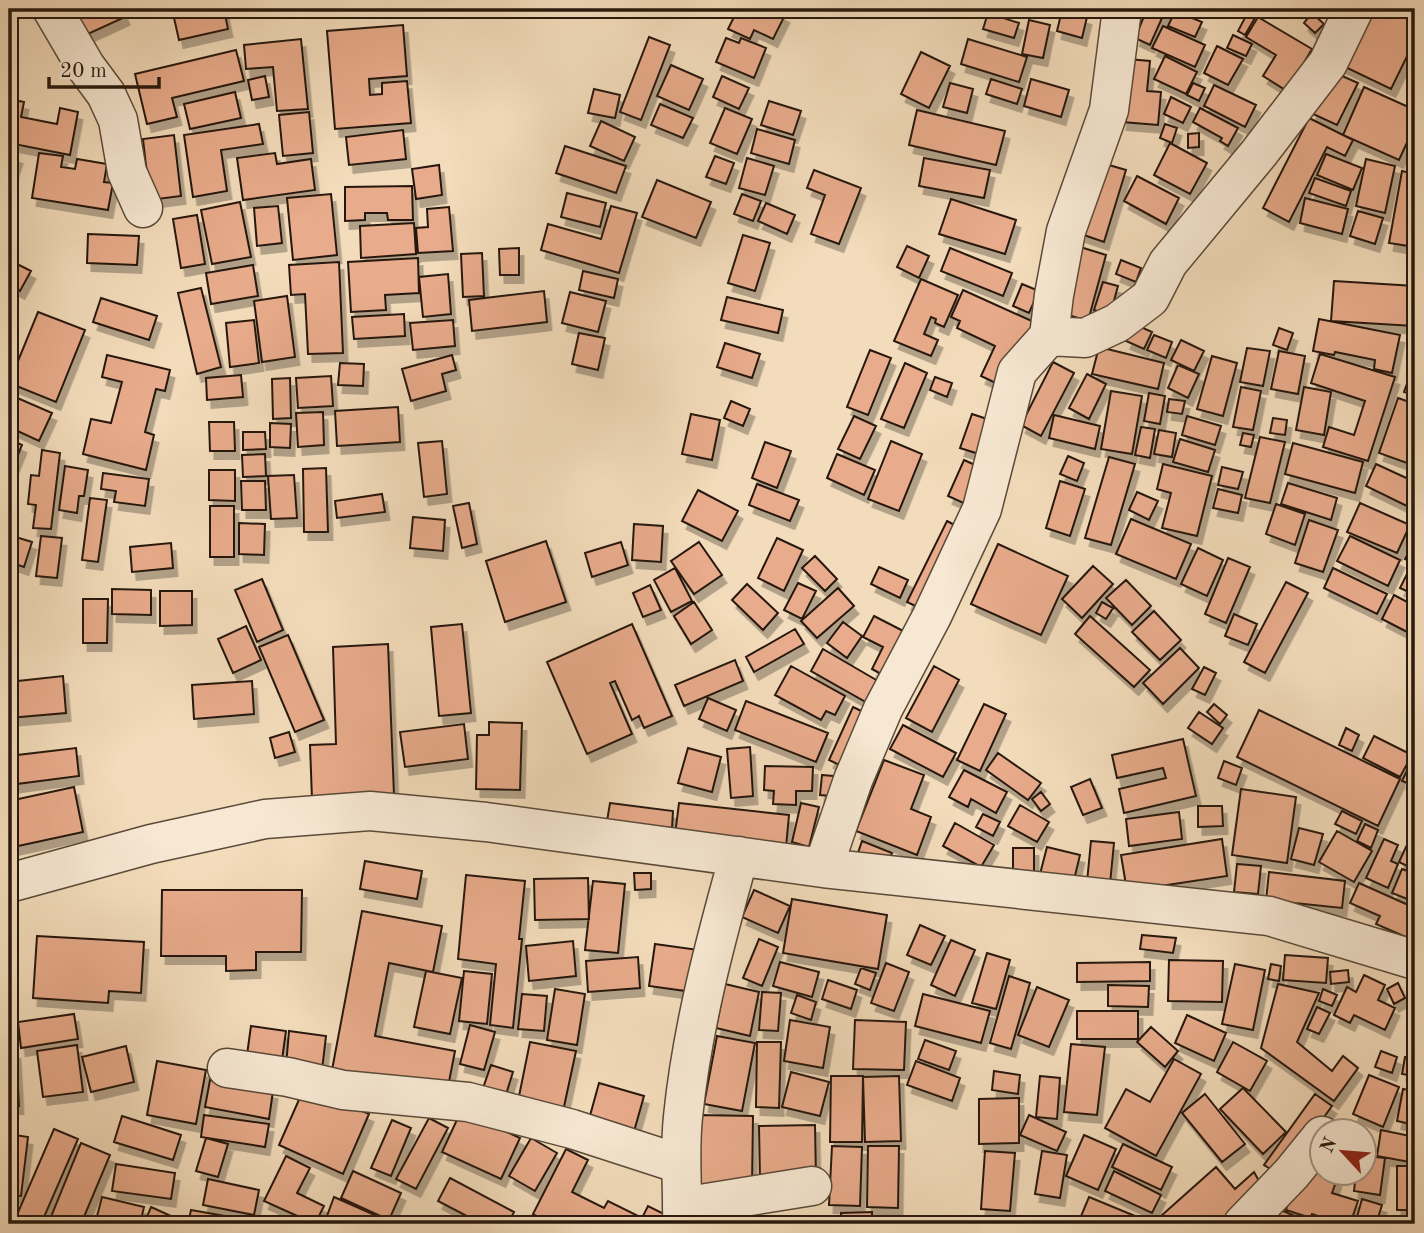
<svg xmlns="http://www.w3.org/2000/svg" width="1424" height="1233" font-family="'Old Standard TT',serif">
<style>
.building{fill:#e8ab8b;stroke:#27190e;stroke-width:2;filter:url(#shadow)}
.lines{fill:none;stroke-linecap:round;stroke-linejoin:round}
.street-casing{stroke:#5a4a39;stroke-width:41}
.street{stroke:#f7e8d3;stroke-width:38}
</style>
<defs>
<filter id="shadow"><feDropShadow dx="4.5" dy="8" stdDeviation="0" flood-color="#0004"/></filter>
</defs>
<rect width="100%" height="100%" fill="#f3dcbb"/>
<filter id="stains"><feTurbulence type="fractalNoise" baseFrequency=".00286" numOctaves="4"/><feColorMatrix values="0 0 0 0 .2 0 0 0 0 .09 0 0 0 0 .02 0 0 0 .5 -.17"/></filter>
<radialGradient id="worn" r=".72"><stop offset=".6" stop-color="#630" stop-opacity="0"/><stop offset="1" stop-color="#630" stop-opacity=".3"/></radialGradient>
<path class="building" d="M64,9H122L125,17L77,39Z
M172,9H224L228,29L179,40Z
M738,9H773L785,15L773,39L754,30L750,39L728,29Z
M1147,9H1166L1150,45L1135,38Z
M1365,9H1407L1415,12V40L1391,89L1339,64Z
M1062,10L1087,17L1082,38L1057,31Z
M1175,11L1202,22L1195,37L1168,26Z
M1248,12L1256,16L1245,35L1238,31Z
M988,13L1019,23L1014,38L983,29Z
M1312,13L1324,24L1315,33L1304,23Z
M1258,17L1312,49L1287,91L1263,76L1276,55L1246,37Z
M1029,20L1050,25L1043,58L1022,54Z
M403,25L407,76L369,79L370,95L382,94V83L407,81L411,123L335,129L327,31Z
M1163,26L1205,45L1195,67L1152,48Z
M1233,35L1252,44L1246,56L1227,48Z
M649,37L670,45L641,120L620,112Z
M726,38L739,43L741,38L766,48L754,78L716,62Z
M301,39L308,109L277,111L273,67L246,69L244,45Z
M968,39L1027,57L1019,82L961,64Z
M1217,46L1243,59L1228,85L1204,73Z
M236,50L244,81L172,98L177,117L147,124L135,74Z
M921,52L950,66L929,108L901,94Z
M1165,56L1197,72L1186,94L1154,79Z
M1127,59L1150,61L1147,91L1161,92L1158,125L1122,122Z
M671,65L703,79L689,110L657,96Z
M1331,71L1358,83L1337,125L1311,113Z
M265,76L269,97L252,100L248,80Z
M722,76L749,88L739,109L713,97Z
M991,79L1022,89L1017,104L986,94Z
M1031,79L1069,90L1061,117L1024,106Z
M950,83L973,89L967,113L943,107Z
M1193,83L1205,88L1199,101L1187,95Z
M1214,85L1256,105L1245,127L1204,106Z
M1364,87L1415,110V125L1399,160L1343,135Z
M594,89L620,95L615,118L588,113Z
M235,92L241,118L190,129L184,104Z
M1171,97L1191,107L1183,123L1164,114Z
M9,99L24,102L21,117L57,124L60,108L78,112L70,155L9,143Z
M769,101L801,111L793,135L761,125Z
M660,104L693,118L683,138L651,125Z
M725,108L752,119L737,154L710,143Z
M1200,108L1238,128L1228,146L1220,141L1222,138L1193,122Z
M917,110L1005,131L996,165L909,145Z
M309,112L313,153L283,156L279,115Z
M1309,118L1353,140L1345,156L1327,147L1289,222L1263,208Z
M601,121L635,137L624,161L590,146Z
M259,124L263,144L221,150L227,191L193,197L184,135Z
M1165,124L1177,128L1172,143L1160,138Z
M757,129L795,140L789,164L751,153Z
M403,130L406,159L349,165L346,137Z
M1199,133V147L1188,148V134Z
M174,135L181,196L150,200L143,139Z
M1170,143L1207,163L1190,194L1154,175Z
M565,146L626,166L616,193L556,173Z
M9,153L18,156L10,180H9Z
M39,153L63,156L61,167L75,169L77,159L107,164L104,182L113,183L108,210L32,198Z
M275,153L277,164L311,159L315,190L243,200L237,158Z
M1326,154L1362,168L1353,190L1317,175Z
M715,156L734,163L726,184L706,177Z
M747,158L774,166L765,195L739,188Z
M924,158L990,170L984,198L919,186Z
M1366,159L1395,166L1385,213L1356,206Z
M1102,163L1126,170L1104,242L1081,234Z
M439,165L442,195L416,199L412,169Z
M814,170L861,188L839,244L811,234L825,195L807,188Z
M1402,171L1415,174V247L1389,243Z
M1137,176L1179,198L1166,224L1124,201Z
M1315,178L1351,191L1346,206L1309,193Z
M657,180L711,202L696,238L642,217Z
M412,186L413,220H388L387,213H365V220L345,221V187Z
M567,193L606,203L600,227L561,217Z
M331,194L337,255L293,260L287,198Z
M742,194L761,201L753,221L734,214Z
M1305,198L1348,209L1342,234L1300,223Z
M951,199L1016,220L1005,254L939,234Z
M240,202L251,257L212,264L201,210Z
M766,203L795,215L787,234L758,221Z
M278,206L282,243L257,246L254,208Z
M611,206L637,213L619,273L541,250L548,224L601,239Z
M449,207L453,251L418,253L416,228L428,227L427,209Z
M1358,211L1383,218L1375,244L1350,236Z
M197,215L205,264L181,268L173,219Z
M414,223L416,254L361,258L360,226Z
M88,234L139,236L137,265L87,263Z
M743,235L770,243L755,291L728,283Z
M907,246L929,256L919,278L897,267Z
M1077,246L1106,255L1088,321L1058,312Z
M519,248V275H500L499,249Z
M950,248L1012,273L1003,296L941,271Z
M482,253L484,296L463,297L461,254Z
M418,258L419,293L385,295L386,310L351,312L348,262Z
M9,260L31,271L20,291L9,285Z
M1121,260L1141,268L1136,282L1116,274Z
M339,262L343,353L308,354L305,294L291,295L289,265Z
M253,265L258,296L211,304L206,273Z
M583,271L618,279L614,298L579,290Z
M448,274L451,314L423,317L419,277Z
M921,279L958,295L944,327L935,323L936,319L931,317L924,334L938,340L931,356L894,341Z
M1334,281L1415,286L1414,326L1331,321Z
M1103,282L1118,286L1110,315L1094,310Z
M1022,284L1039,291L1029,313L1013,306Z
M201,288L221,367L197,374L178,293Z
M963,290L1034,322L1004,387L981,376L995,346L957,328L960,321L951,317Z
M544,291L547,322L472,331L469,300Z
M570,292L606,301L598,332L562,323Z
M287,296L295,357L262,362L254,301Z
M727,297L783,310L778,333L721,320Z
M101,298L157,316L149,340L93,322Z
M38,312L85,330L56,402L9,383Z
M404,314L405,336L354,339L352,317Z
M1319,319L1400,335L1392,373L1374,369L1375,360L1335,352L1334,355L1313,351Z
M254,320L259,363L230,367L226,323Z
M453,320L455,346L413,350L410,323Z
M1134,324L1152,332L1144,349L1126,341Z
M1279,328L1293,333L1287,350L1273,345Z
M579,333L605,338L598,370L572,364Z
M1154,335L1172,342L1166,358L1147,350Z
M1181,340L1204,351L1194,371L1171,360Z
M725,343L760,354L752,378L717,367Z
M1099,347L1164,363L1158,389L1092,374Z
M1247,348L1270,351L1263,386L1240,382Z
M870,350L891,358L868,415L847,407Z
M1279,351L1305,356L1298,394L1271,389Z
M1320,354L1395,377L1368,461L1323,447L1329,427L1354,435L1365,401L1311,383Z
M107,355L170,370L165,391L156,389L145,432L154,435L146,470L83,454L91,419L111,423L122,382L102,377Z
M452,355L456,370L442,374L446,391L411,401L402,369Z
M1212,356L1237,363L1223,416L1197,409Z
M1053,362L1074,373L1041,436L1021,425Z
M340,363L364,364L363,386L338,385Z
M905,363L927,373L904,428L881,419Z
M1178,365L1199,374L1188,398L1168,388Z
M1412,370L1415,371V396L1404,392Z
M1087,374L1106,384L1089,419L1069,408Z
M241,375L243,397L207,400L206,378Z
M331,376L333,406L298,408L296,378Z
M935,377L952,383L947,397L930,390Z
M290,378L291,418L273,419L272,379Z
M1241,387L1261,391L1253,430L1233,427Z
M1304,387L1331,392L1324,435L1296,430Z
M1111,391L1142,396L1132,454L1101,449Z
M1149,393L1165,396L1160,424L1144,421Z
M15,397L52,413L39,441L9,427V411Z
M1398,398L1415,404V438L1407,463L1379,453Z
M1169,399L1185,401L1182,414L1167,412Z
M731,401L750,409L743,426L724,418Z
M398,407L400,442L337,446L335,411Z
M323,412L324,445L298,447L296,413Z
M691,414L720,420L712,460L682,454Z
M972,414L993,421L982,455L960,448Z
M1054,415L1100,426L1095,449L1049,438Z
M854,416L876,426L860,459L838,449Z
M1187,416L1221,426L1215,445L1182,435Z
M1273,418L1287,420L1285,435L1270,433Z
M209,422H234L235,451H210Z
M270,423L291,424L290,448L270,447Z
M1141,427L1155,429L1150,458L1135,455Z
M1159,430L1176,433L1172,457L1154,454Z
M243,432H265L266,449L243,450Z
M1243,433L1254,435L1251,447L1240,445Z
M1260,437L1285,442L1270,503L1245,498Z
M9,439L22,445L13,467L9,465Z
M1180,439L1215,450L1208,472L1173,462Z
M442,441L447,494L424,497L418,443Z
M891,441L922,454L899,511L868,499Z
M765,442L791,451L777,488L752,478Z
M1293,443L1363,462L1355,493L1285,474Z
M42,450L60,453L51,529L33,528L36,505L28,504L31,475L39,476Z
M265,454L266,476L243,477L242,455Z
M837,454L875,470L864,495L827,478Z
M1068,456L1084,463L1077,481L1060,474Z
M1109,457L1135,464L1111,545L1085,538Z
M964,460L984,469L968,505L948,496Z
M1163,464L1212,476L1197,536L1162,528L1171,493L1157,489Z
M1376,464L1415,482V510L1366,486Z
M65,466L88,470L84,496H79L77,513L59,510Z
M1222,467L1243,472L1238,489L1218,485Z
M326,468L328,532H304L303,469Z
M209,470H235V501L209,500Z
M103,473L149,479L145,506L114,502L116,491L101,489Z
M294,475L297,518L271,519L268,476Z
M241,481H265L266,510H242Z
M1060,481L1085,489L1070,536L1046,528Z
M1288,483L1337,498L1331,520L1281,504Z
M757,484L799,500L790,521L749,505Z
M1218,489L1242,495L1238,513L1213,508Z
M698,490L738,511L722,541L682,521Z
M1137,492L1158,501L1149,520L1129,510Z
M382,494L385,512L337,518L335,501Z
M90,498L107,500L98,562L82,560Z
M469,503L477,544L462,548L453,506Z
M1360,503L1410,525L1397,553L1347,532Z
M1276,504L1305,514L1295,545L1266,534Z
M210,506H234V557H210Z
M413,517L445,520L443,551L410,548Z
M1131,519L1191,544L1176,579L1116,554Z
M1309,520L1338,530L1323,572L1295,563Z
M947,521L968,532L928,612L907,602Z
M239,523L265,524L264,555L239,554Z
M634,524L663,526L661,562L632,560Z
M9,535L32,542L24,567L9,562Z
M41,536L62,538L57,578L36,576Z
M1350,536L1400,560L1388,586L1337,561Z
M777,538L803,550L784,591L758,578Z
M1415,538V564L1405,559Z
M546,541L566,602L505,622L486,561Z
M621,542L628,565L592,577L585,553Z
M699,542L722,575L694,594L671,561Z
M171,543L173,568L132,572L130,547Z
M998,544L1068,576L1041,635L971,604Z
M1198,548L1223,560L1207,596L1181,584Z
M815,556L837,579L825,591L802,568Z
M1228,558L1250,567L1226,623L1205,614Z
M1093,566L1113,584L1082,618L1062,599Z
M879,567L908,580L900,598L871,584Z
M675,568L692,601L671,612L654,580Z
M1333,568L1387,594L1377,614L1324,588Z
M1410,568L1415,570V595L1400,588Z
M262,579L283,630L257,642L235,590Z
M1126,580L1151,606L1132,625L1106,598Z
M1286,582L1308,593L1265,673L1244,662Z
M798,583L816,591L802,619L784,610Z
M747,584L778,613L763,630L732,600Z
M650,585L661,610L643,617L633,593Z
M838,588L854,606L817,638L801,621Z
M112,589L151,590V615L112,614Z
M160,591H192V625L160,626Z
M1394,595L1415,606V636L1382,619Z
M83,599H108L107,643H83Z
M694,602L712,630L691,644L674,616Z
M1102,602L1113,608L1106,619L1096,613Z
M1154,611L1181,640L1160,660L1132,632Z
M1234,614L1257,624L1248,645L1225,636Z
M874,616L913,636L892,680L872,669L883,647L863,637Z
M1090,616L1150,670L1134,687L1075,634Z
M843,622L862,636L847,658L827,643Z
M462,624L471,713L439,716L431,627Z
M632,624L672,716L644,728L639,716L632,720L615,681L610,683L632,734L587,754L547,662Z
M246,626L261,660L233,673L218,639Z
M795,629L804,644L754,672L746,657Z
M288,635L324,720L295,732L259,647Z
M388,644L394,795L312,799L310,745L336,744L333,647Z
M1180,648L1199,668L1163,704L1143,683Z
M823,649L890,688L878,709L811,671Z
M735,660L743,681L684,706L675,685Z
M791,666L845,696L835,715L826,711L821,720L775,695Z
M934,666L959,680L932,732L906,718Z
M1204,667L1216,673L1205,695L1192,689Z
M63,676L66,713L9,718V682Z
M252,681L254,714L194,719L192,685Z
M708,698L736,710L727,731L699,719Z
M746,701L828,733L816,762L735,730Z
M984,704L1006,714L980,771L957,760Z
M1214,704L1227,715L1220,724L1207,712Z
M853,707L874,717L850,770L829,760Z
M1259,710L1400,779L1378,826L1237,757Z
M1199,712L1223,728L1212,744L1188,728Z
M489,722L522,723L520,790L476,789L477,735H489Z
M464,724L468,759L405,767L400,732Z
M903,725L956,753L943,777L890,749Z
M1346,728L1359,735L1352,751L1339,745Z
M289,732L295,752L275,758L270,738Z
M1374,736L1412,755L1400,777L1363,758Z
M1183,739L1196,796L1124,813L1119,789L1166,778L1163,768L1117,778L1112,755Z
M750,747L753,796L731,798L727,749Z
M76,748L79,776L9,785V756Z
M688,748L721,757L712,792L678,783Z
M998,753L1041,783L1028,800L986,770Z
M1413,758L1415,759V786L1402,781Z
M884,760L924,775L911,809L931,817L917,855L856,831Z
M1224,761L1242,768L1236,785L1218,778Z
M765,766L813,767L812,791H796V805L773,804L774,791L764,790Z
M964,770L1007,792L996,813L971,799L968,807L949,797Z
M822,775L845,777L843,797L820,795Z
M1090,779L1102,808L1083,815L1071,787Z
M74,787L83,832L9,848V801Z
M1241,789L1296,797L1287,863L1232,855Z
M1041,792L1050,804L1041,811L1032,799Z
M610,803L673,811L672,828L607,821Z
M679,803L789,815L786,847L675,835Z
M801,803L819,807L809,847L792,842Z
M1020,805L1049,822L1037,842L1008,826Z
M1198,806H1222L1223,826L1198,827Z
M1342,811L1362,821L1356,834L1335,824Z
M1179,812L1182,839L1129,846L1126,819Z
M983,814L1000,822L993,836L976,827Z
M955,823L994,845L981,867L943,846Z
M1365,824L1378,830L1371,848L1357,841Z
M1299,828L1323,834L1314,865L1291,859Z
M1337,831L1372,851L1354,882L1319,862Z
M1411,836L1415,838V870L1399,862Z
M1222,839L1227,876L1127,891L1121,855Z
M1384,839L1398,845L1391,861L1398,864L1388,888L1366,878Z
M862,841L892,853L887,865L858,853Z
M1091,841L1114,843L1110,884L1087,882Z
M1047,847L1080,855L1074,880L1039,878Z
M1013,848H1034V877L1013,876Z
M365,861L422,871L417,899L360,889Z
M1237,864L1261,866L1258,894L1234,892Z
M1402,869L1415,874V902L1392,893Z
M1269,872L1345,881L1342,908L1266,900Z
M634,873H651V889L635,890Z
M466,875L525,881L519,939H522L513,1028L490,1025L496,964L458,959Z
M588,878L589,919L535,920L534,879Z
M593,881L625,884L618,953L585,950Z
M1359,883L1415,908V941L1376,924L1380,916L1350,903Z
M162,890H302L301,952H256V970L226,971V956H161Z
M754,890L790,906L778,933L742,917Z
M792,899L887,915L878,969L783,953Z
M362,911L442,926L433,972L389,963L375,1036L455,1051L447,1092L332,1070Z
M920,925L945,936L931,965L907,955Z
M1142,935L1176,938L1173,953L1140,949Z
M37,936L144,942L141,993L109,991L108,1003L33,998Z
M759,939L778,947L762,986L743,978Z
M951,940L975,950L955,996L931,985Z
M573,941L576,976L529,981L526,946Z
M655,944L706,951L700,993L649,986Z
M987,953L1010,960L996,1009L972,1003Z
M1285,955L1328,958L1326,983L1283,980Z
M638,957L640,988L588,992L586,961Z
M1169,960L1223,961L1222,1002L1168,1001Z
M780,962L819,972L812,997L773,986Z
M1150,962V981L1077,982V963Z
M886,963L909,972L894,1011L871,1003Z
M1235,964L1265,970L1253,1030L1222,1024Z
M1271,964L1281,966L1279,981L1268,979Z
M861,968L876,973L870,990L855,984Z
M1348,970L1349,982L1331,984L1330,972Z
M426,971L462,978L450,1034L414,1027Z
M464,971L492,974L487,1024L459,1021Z
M1364,975L1385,985L1378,1000L1395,1008L1385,1030L1354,1015L1350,1023L1334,1015L1347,987L1356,992Z
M1009,976L1030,983L1011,1049L990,1043Z
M828,980L857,990L851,1009L822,999Z
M1398,983L1405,998L1394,1004L1387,989Z
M725,984L759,992L750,1036L716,1028Z
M1278,984L1319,993L1297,1042L1332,1071L1343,1056L1358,1068L1334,1101L1261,1048Z
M1108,985L1149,986L1148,1007L1108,1006Z
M1037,987L1069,1000L1049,1047L1018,1035Z
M555,989L585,994L577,1045L547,1040Z
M1323,989L1337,995L1332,1006L1319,1001Z
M762,992L781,993L778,1031L759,1030Z
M522,994L547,996L544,1031L518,1029Z
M923,994L990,1011L981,1043L915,1026Z
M797,995L816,1002L811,1020L791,1013Z
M1317,1007L1330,1013L1319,1034L1307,1029Z
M1077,1011H1138V1039H1077Z
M74,1014L78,1039L21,1048L18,1022Z
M1187,1015L1226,1033L1214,1061L1175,1043Z
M790,1020L830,1027L823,1068L784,1061Z
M855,1020L906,1022L904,1070L853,1069Z
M1413,1024L1415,1025V1053L1408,1051Z
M470,1025L495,1032L484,1070L460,1064Z
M251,1026L286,1031L281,1067L246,1062Z
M1151,1027L1178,1051L1165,1067L1137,1042Z
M289,1031L326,1036L322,1070L286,1066Z
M717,1036L755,1043L742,1111L704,1104Z
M925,1040L956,1051L949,1070L918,1059Z
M530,1042L576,1051L562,1116L517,1106Z
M757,1042H781L779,1108L756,1107Z
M1233,1042L1267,1061L1250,1091L1217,1072Z
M1071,1044L1105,1047L1097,1115L1064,1112Z
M77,1045L83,1092L43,1097L37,1051Z
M126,1046L134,1082L91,1092L82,1057Z
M16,1051L19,1106H9V1052Z
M1381,1051L1397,1057L1392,1073L1375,1067Z
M1405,1057L1415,1058V1076L1402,1074Z
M1174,1059L1201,1074L1156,1156L1105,1128L1126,1089L1150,1102Z
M157,1061L206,1070L196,1124L147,1115Z
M916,1061L960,1078L952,1101L907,1085Z
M491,1065L513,1072L504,1101L481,1094Z
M994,1071L1020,1075L1018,1094L992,1090Z
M791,1072L829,1082L820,1116L782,1107Z
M1369,1075L1399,1087L1383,1127L1353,1114Z
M831,1076H863L862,1142H830Z
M899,1076L901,1141L865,1142L863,1077Z
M1040,1076L1060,1078L1057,1119L1036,1117Z
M210,1080L273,1091L269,1119L205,1107Z
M599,1083L644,1096L633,1135L588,1123Z
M305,1086L369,1114L343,1174L279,1145Z
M1243,1088L1286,1132L1263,1154L1220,1109Z
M1403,1089L1415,1091V1125L1397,1121Z
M1205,1094L1245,1144L1222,1162L1182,1113Z
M1315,1094L1332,1106L1281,1176L1264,1165Z
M1019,1098V1143L979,1144V1099Z
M461,1111L520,1138L501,1179L442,1152Z
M204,1115L269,1124L265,1147L201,1137Z
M698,1115L753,1116L752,1185H698Z
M1029,1115L1066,1132L1057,1151L1020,1135Z
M122,1116L181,1135L173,1160L114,1142Z
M429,1118L448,1128L416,1189L396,1179Z
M392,1120L411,1128L391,1176L371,1168Z
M815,1125L816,1178L760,1179L759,1126Z
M54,1129L78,1139L41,1224H33L16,1217Z
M1381,1130L1415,1137V1163L1377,1156Z
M9,1134L28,1137L21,1196L9,1195Z
M1084,1135L1116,1149L1098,1190L1066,1176Z
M206,1138L228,1144L218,1177L196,1171Z
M531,1138L557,1153L535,1191L509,1176Z
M81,1143L110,1155L81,1224H48Z
M1123,1144L1172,1167L1161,1190L1112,1167Z
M832,1146L862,1147L860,1206L829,1205Z
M868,1146H899L898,1208L867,1207Z
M566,1149L588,1160L572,1192L604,1208L608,1201L642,1218L648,1206L680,1222L679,1224H551L533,1214Z
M985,1151L1015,1153L1010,1211L981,1209Z
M1042,1151L1067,1155L1060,1198L1035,1194Z
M286,1156L310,1168L297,1193L324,1206L315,1224L264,1201Z
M1364,1156L1385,1158L1380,1195L1354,1191L1356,1174H1364Z
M116,1164L175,1173L171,1199L112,1191Z
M1300,1166L1337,1179L1332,1193L1358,1201L1350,1224H1342L1312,1214L1311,1218L1286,1210Z
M1397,1166H1415V1210H1397Z
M1216,1167L1235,1189L1254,1172L1259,1181L1234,1224H1152Z
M353,1171L401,1193L389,1220L341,1198Z
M1114,1171L1161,1195L1152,1213L1105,1191Z
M450,1178L514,1212L508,1224H482L438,1201Z
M208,1179L259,1190L254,1215L203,1205Z
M102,1197L144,1207L140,1224H95Z
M334,1197L395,1224H324Z
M1089,1197L1152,1223L1088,1224L1079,1221Z
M1362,1199L1382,1205L1376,1224H1355Z
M1265,1203L1297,1217L1293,1224H1266Z
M151,1207L171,1216L167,1224H144Z
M191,1210L259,1222L258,1224H188Z
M872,1212V1224H841V1213Z
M1055,1218V1224H996V1219Z"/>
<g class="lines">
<g class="street-casing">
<path id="street" d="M52,9L86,67L106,94L118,120L127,172L143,208
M1049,336L1085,338L1117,323L1150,298L1168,263L1259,153L1328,63L1354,9
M823,868L853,780L883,709L932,616L982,509L1017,372L1049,336L1054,295L1066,231L1109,110L1122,9
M9,883L151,844L265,819L370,811L486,822L823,868L1269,916L1415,960
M227,1068L288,1077L343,1090L468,1102L572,1129L680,1164
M682,1207L812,1186
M682,1224C683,1189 679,1153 683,1117C692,1028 715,942 739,856
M1243,1224L1292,1173L1322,1136"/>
</g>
<use href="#street" class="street"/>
</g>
<rect width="1424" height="1233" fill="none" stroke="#f3dcbb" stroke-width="35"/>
<rect x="10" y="10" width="1403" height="1212" fill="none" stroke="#27190e" stroke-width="3.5"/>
<rect x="18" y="18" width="1389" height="1198" fill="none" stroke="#27190e" stroke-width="2"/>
<g transform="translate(1343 1152) rotate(296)"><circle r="33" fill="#f7e8d3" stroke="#a49584" stroke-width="2"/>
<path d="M0-5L12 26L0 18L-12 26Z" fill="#8f2418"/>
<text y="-10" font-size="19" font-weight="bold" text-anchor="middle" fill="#27190e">N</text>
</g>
<path d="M49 77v10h110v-10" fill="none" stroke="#27190e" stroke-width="3.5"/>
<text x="60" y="77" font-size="21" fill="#27190e" stroke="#f7e8d3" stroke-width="5" paint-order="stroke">20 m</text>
<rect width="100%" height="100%" filter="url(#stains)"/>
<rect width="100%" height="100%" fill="url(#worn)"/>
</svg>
